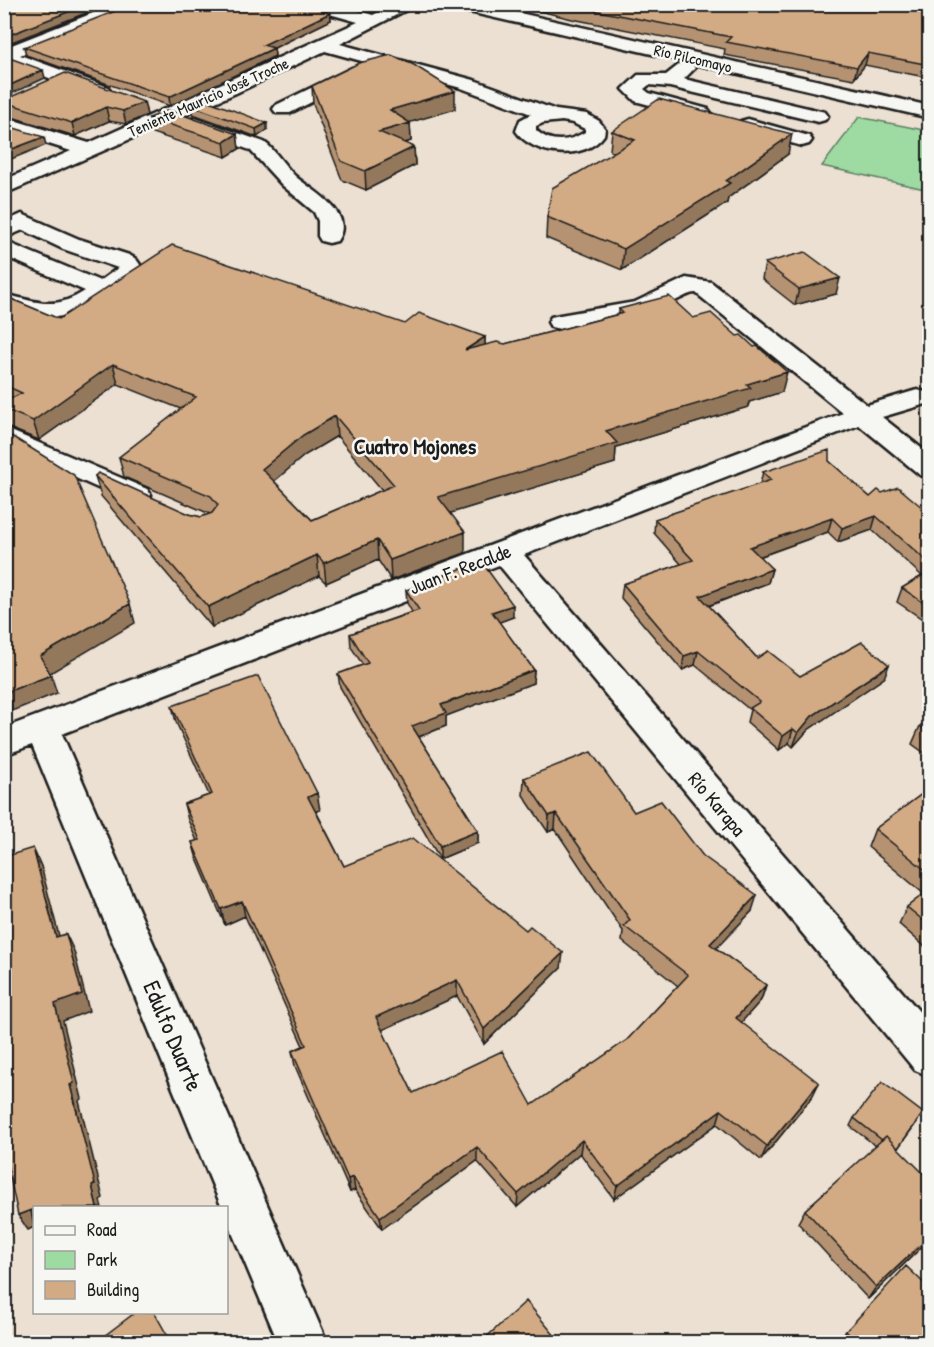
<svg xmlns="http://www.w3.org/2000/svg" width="934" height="1347" font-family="'Patrick Hand',sans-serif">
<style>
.green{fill:#9ddba3;stroke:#5c7c60;stroke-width:1.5}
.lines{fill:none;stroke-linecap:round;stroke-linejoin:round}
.minor-casing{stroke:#1c1c1c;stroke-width:5}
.minor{fill:#f6f6f2;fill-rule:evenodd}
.wall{fill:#b59372;stroke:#1c1c1c;stroke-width:1.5;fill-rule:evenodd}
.shaded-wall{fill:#93785c;stroke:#1c1c1c;stroke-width:1.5}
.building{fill:#d2ab84;stroke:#1c1c1c;stroke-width:1.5;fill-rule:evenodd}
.labels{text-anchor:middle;stroke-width:5;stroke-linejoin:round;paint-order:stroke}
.far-street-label{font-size:16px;fill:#1c1c1c;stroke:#f6f6f2}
.street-label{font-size:20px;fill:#1c1c1c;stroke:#f6f6f2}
.quarter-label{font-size:22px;font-weight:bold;fill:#1c1c1c;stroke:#f6f6f2}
.near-street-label{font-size:24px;fill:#1c1c1c;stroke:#f6f6f2}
</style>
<rect width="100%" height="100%" fill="#ebe0d1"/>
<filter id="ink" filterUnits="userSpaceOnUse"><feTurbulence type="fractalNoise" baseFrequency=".0167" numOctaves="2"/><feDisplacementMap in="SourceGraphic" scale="12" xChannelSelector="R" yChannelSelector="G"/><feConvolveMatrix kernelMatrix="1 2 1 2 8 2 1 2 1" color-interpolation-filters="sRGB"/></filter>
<g filter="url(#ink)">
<path class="green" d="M859,117L929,131V190L822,166Z"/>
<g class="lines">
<g class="minor-casing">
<path id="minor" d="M116,4H140L138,8L20,55L108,87L110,91L108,95H94L4,61V48Z
M306,4H335L373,15L395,4H418L340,44L474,80L556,110L587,114L599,121L605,129L604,135C585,162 533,156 516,131L520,120L531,114L461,88L325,51L236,93L4,194V180L71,151L4,130V117L89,143L358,22L308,8ZM562,121L573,123L585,129V132C569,142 550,144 536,130V126L543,123Z
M448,4H480L930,106V118L456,9Z
M686,63L692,64L695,68L684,79L825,112L828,116L825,120L818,122L670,87L649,85L644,89L649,93L708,109L711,113L708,117L701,119L635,101L623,89L638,75H666L680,64Z
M352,68L359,70L361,74L359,78L290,113H276L273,109L276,105Z
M195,118L264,142L269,146C278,155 285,166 294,175C310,190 357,212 337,241L329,243L321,241L318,236V221L314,212L282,185L250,150L188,128L185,124L188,120Z
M748,119L809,136L812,140L809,144L802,146L741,129L738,125L741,121Z
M22,214L79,239L129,255L136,259L143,269C137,278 126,284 118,290C78,319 51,324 4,309V294C37,302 54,311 85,291L4,256V241L100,281L118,268L63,249L23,230L4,238V222Z
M686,278L711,282L867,405L917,390L926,392L930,397L926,404L882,417L930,455V478L920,475L859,425L524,555L930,1024V1076L915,1070L499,565L62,734L327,1342H278L226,1218V1208H222L32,745L4,755V728L843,413L696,293C688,292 668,306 658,310C626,321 593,324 560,329L551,327L548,322L551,317L560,315L635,302Z
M4,428L147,489L151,495L147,501L137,504L127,501L4,446Z"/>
</g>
<use href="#minor" class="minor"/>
</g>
<path class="wall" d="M511,4H930V78L865,65L854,79L724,55L725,49L572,19Z
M330,13L331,20L274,48L275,56L170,106L26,55L24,47Z
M312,86L455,109L409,122L410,123L411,141L405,143L414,147L415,165L366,190L342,180L313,104Z
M4,100L144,102L147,115L126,124L109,121L75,136L5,115Z
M192,106L267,130L257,137L193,114Z
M149,118L237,134L239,149L226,157L152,133Z
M612,131L788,154L728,198L727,203L622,270L546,238L547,217L613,152L610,151Z
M765,263L836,294L795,305L762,279Z
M4,296L59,319L405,324L485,337V345L505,344L619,314V309L693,318L782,392L749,402L748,407L616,447L615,463L450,513L465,553L391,580L378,560L326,583L319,576L212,627L101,496L95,476L189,514L201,517L210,514L124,477L119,457L181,409L118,384L39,440L4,426ZM337,436L382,490L312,520L274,481L305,455Z
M829,461L870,497L882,493L930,514V624L897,602L902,588L922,576L872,530L838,542L828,532L759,557L772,569L768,583L709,606L757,658L800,676L884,678L808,730L793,747L789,743L779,750L747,722L750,710L695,665L682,670L621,598L623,584L681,564L654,533L655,519L760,484L763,472Z
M406,590L513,617L499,622L534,670L533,683L446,716V726L419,737L478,831V843L440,859L340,687L338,674L363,665L351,647L350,634L412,612L407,603Z
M172,706L320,810L316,811L344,866L561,968L484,1044L457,996L382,1030L413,1093L532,1105L627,1040L678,986L622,941L623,931L555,829L548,832L523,795L524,778L634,812L703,856L752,911L716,948L766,985L761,1000L741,1022L812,1097L761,1160L717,1124L614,1199L580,1153L517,1207L477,1161L382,1229L355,1190L350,1192L295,1066L292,1051L303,1046L245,916L225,925L197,859L192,842L197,841L188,820L184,804L209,795L176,722Z
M930,719V757L912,744L920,726Z
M930,788V951L899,924L907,907L924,894L868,847L875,829Z
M854,1118L918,1121L898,1148L930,1239L868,1299L798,1223L805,1210L876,1146L850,1126Z
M846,1331L930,1342H837Z"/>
<path class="shaded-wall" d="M88,4H109L4,45V37Z
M330,13L331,20L264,53L263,45Z
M274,48L275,56L170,106L169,97Z
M868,53L865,65L854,79L857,67Z
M43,70L45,78L4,97V88Z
M455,91V109L391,128L390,110Z
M144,102L147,115L126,124L123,111Z
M106,107L109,121L75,136L72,123Z
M267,123V130L257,137L256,129Z
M410,123L411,141L380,151L379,132Z
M237,134L239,149L226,157L224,142Z
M792,134L788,154L728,198L727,203L622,270L624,249L726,181Z
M44,137L46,145L4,162V152Z
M414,147L415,165L366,190L365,171Z
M840,278L836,294L795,305L799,289Z
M485,337V357L465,350Z
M113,364L118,384L39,440L33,421Z
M787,372L782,392L749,402L748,407L616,447L615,463L438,517V497L606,431L747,384Z
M335,416L337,436L305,455L265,489L262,469L303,435Z
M876,516L872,530L838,542L842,528Z
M832,518L828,532L747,561L750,547Z
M465,532V553L391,580L390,560Z
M377,540L378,560L326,583L324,563Z
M317,555L319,576L212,627L208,607Z
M772,569L768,583L697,610L700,596Z
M130,604L135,623L47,675L40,656Z
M513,605V617L492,625V612Z
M698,651L695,665L682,670L684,656Z
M889,665L884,678L808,730L793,747L798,733L812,716Z
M534,670L533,683L446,716V726L413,739L412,726L441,705Z
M51,675L57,693L7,713L4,707V693Z
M793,729L789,743L779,750L783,736Z
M317,793L320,810L311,813L308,797Z
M556,813L555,829L548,832L549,816Z
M478,831V843L440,859V846Z
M33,848L41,866L64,955L56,937Z
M757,895L752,911L706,959L710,944Z
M242,901L245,916L225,925L221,909Z
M66,934L74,951L89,1011L63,1021L82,1099L79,1101L103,1198L100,1200L102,1208H97L92,1185L55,1004Z
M563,953L561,968L484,1044V1029Z
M457,980V996L378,1032L376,1017Z
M766,985L761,1000L732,1033L736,1018Z
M819,1083L812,1097L761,1160L767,1146Z
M721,1110L717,1124L614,1199L617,1186Z
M582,1140L580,1153L517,1207L518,1194Z
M477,1147V1161L382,1229L380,1217Z
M353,1177L355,1190L350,1192L348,1179Z
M31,1210L34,1227L28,1230L18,1215Z
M930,1236V1239L868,1299L876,1287Z"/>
<path class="building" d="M4,4H88L4,37Z
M133,4H303L330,13L263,45L274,48L169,97L24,47Z
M562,4H930V65L868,53L857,67L726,42L731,37Z
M391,55L414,65L455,91L390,110L410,123L379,132L414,147L365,171L341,161L312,86L359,63Z
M4,56L43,70L4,88Z
M65,73L144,102L123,111L106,107L72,123L4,102V100Z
M659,99L792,134L726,181L730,183L624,249L547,217L552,188L635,140L612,131Z
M206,100L267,123L256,129L192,106Z
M169,110L237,134L224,142L149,118Z
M4,125L44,137L4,152Z
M172,245L405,324L419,313L485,337L465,350L497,342L505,344L623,313L619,309L669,296L693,318L711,313L737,336L741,335L754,347L757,346L787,372L747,384L751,388L606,431L617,443L438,497L465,532L390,560L377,540L324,563L317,555L208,607L95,476L98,473L189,514L201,517L212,513L218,505L211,496L119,457L196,397L113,364L33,421L4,409V402L22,393L4,385V296L59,319ZM335,416L394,485L312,520L262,469L303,435Z
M805,252L840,278L799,289L765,263Z
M4,433L13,437L74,475L130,604L40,656L51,675L4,693Z
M829,450V461L870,497L878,490L882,493L898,487L930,514V564L876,516L842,528L832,518L750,547L772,569L700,596L757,658L768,651L800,676L862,642L889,665L812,716L798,733L793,729L783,736L750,708L760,702L698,651L684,656L623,584L693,560L655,519L771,480L763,472Z
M481,561L513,605L492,612L534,670L441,705L446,713L412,726L478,831L440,846L338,674L368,663L350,634L419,610L406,590Z
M930,571V607L902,588Z
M258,676L317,793L308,797L344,866L413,838L526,930L530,926L563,953L484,1029L457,980L376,1017L413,1093L502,1051L532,1105L627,1040L688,975L624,926L630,920L556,813L549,816L524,778L591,752L634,812L661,801L703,856L757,895L710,944L766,985L736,1018L819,1083L767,1146L721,1110L617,1186L582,1140L518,1194L477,1147L380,1217L353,1177L348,1179L292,1051L306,1045L242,901L221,909L192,842L200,840L184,804L212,794L172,706Z
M930,719V733L920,726Z
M930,788V874L875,829Z
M33,848L56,937L66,934L82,994L55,1004L74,1083L70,1085L95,1184L92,1185L97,1208H34V1225L31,1210L18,1215L4,1149V1122L8,1121L4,1106V857Z
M930,889V926L907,907Z
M882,1082L923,1113L898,1148L886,1136L882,1140L854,1118Z
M886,1136L930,1180V1236L876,1287L805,1210Z
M906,1266L930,1289V1342H856L846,1331Z
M526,1301L560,1342H481Z
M136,1312H154L171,1342H96Z"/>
</g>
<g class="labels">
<g class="far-street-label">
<text transform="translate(693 58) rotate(13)" y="6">Río Pilcomayo</text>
<text transform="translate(208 97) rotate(-24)" y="6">Teniente Mauricio José Troche</text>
</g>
<g class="street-label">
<text transform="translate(460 569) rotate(-21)" y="7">Juan F. Recalde</text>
<text transform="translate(717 804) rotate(50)" y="7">Río Karapa</text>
</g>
<g class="quarter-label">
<text x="415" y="454">Cuatro Mojones</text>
</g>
<g class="near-street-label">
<text transform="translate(173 1036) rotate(67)" y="8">Edulfo Duarte</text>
</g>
</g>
<rect width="934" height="1347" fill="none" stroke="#f6f6f2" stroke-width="24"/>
<rect x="12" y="12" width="910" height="1323" fill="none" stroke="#1c1c1c" stroke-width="2" filter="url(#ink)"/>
<rect x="33" y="1206" width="195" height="108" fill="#f6f6f2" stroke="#9f9f9c" stroke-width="1.5"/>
<rect x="45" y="1226" width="30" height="9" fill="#f6f6f2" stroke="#9f9f9c" stroke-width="1.5"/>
<text x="87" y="1236" font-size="18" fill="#1c1c1c">Road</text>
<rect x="45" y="1251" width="30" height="18" fill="#9ddba3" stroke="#9f9f9c" stroke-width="1.5"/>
<text x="87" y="1266" font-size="18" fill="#1c1c1c">Park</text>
<rect x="45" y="1281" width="30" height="18" fill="#d2ab84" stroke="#9f9f9c" stroke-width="1.5"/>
<text x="87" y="1296" font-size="18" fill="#1c1c1c">Building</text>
</svg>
